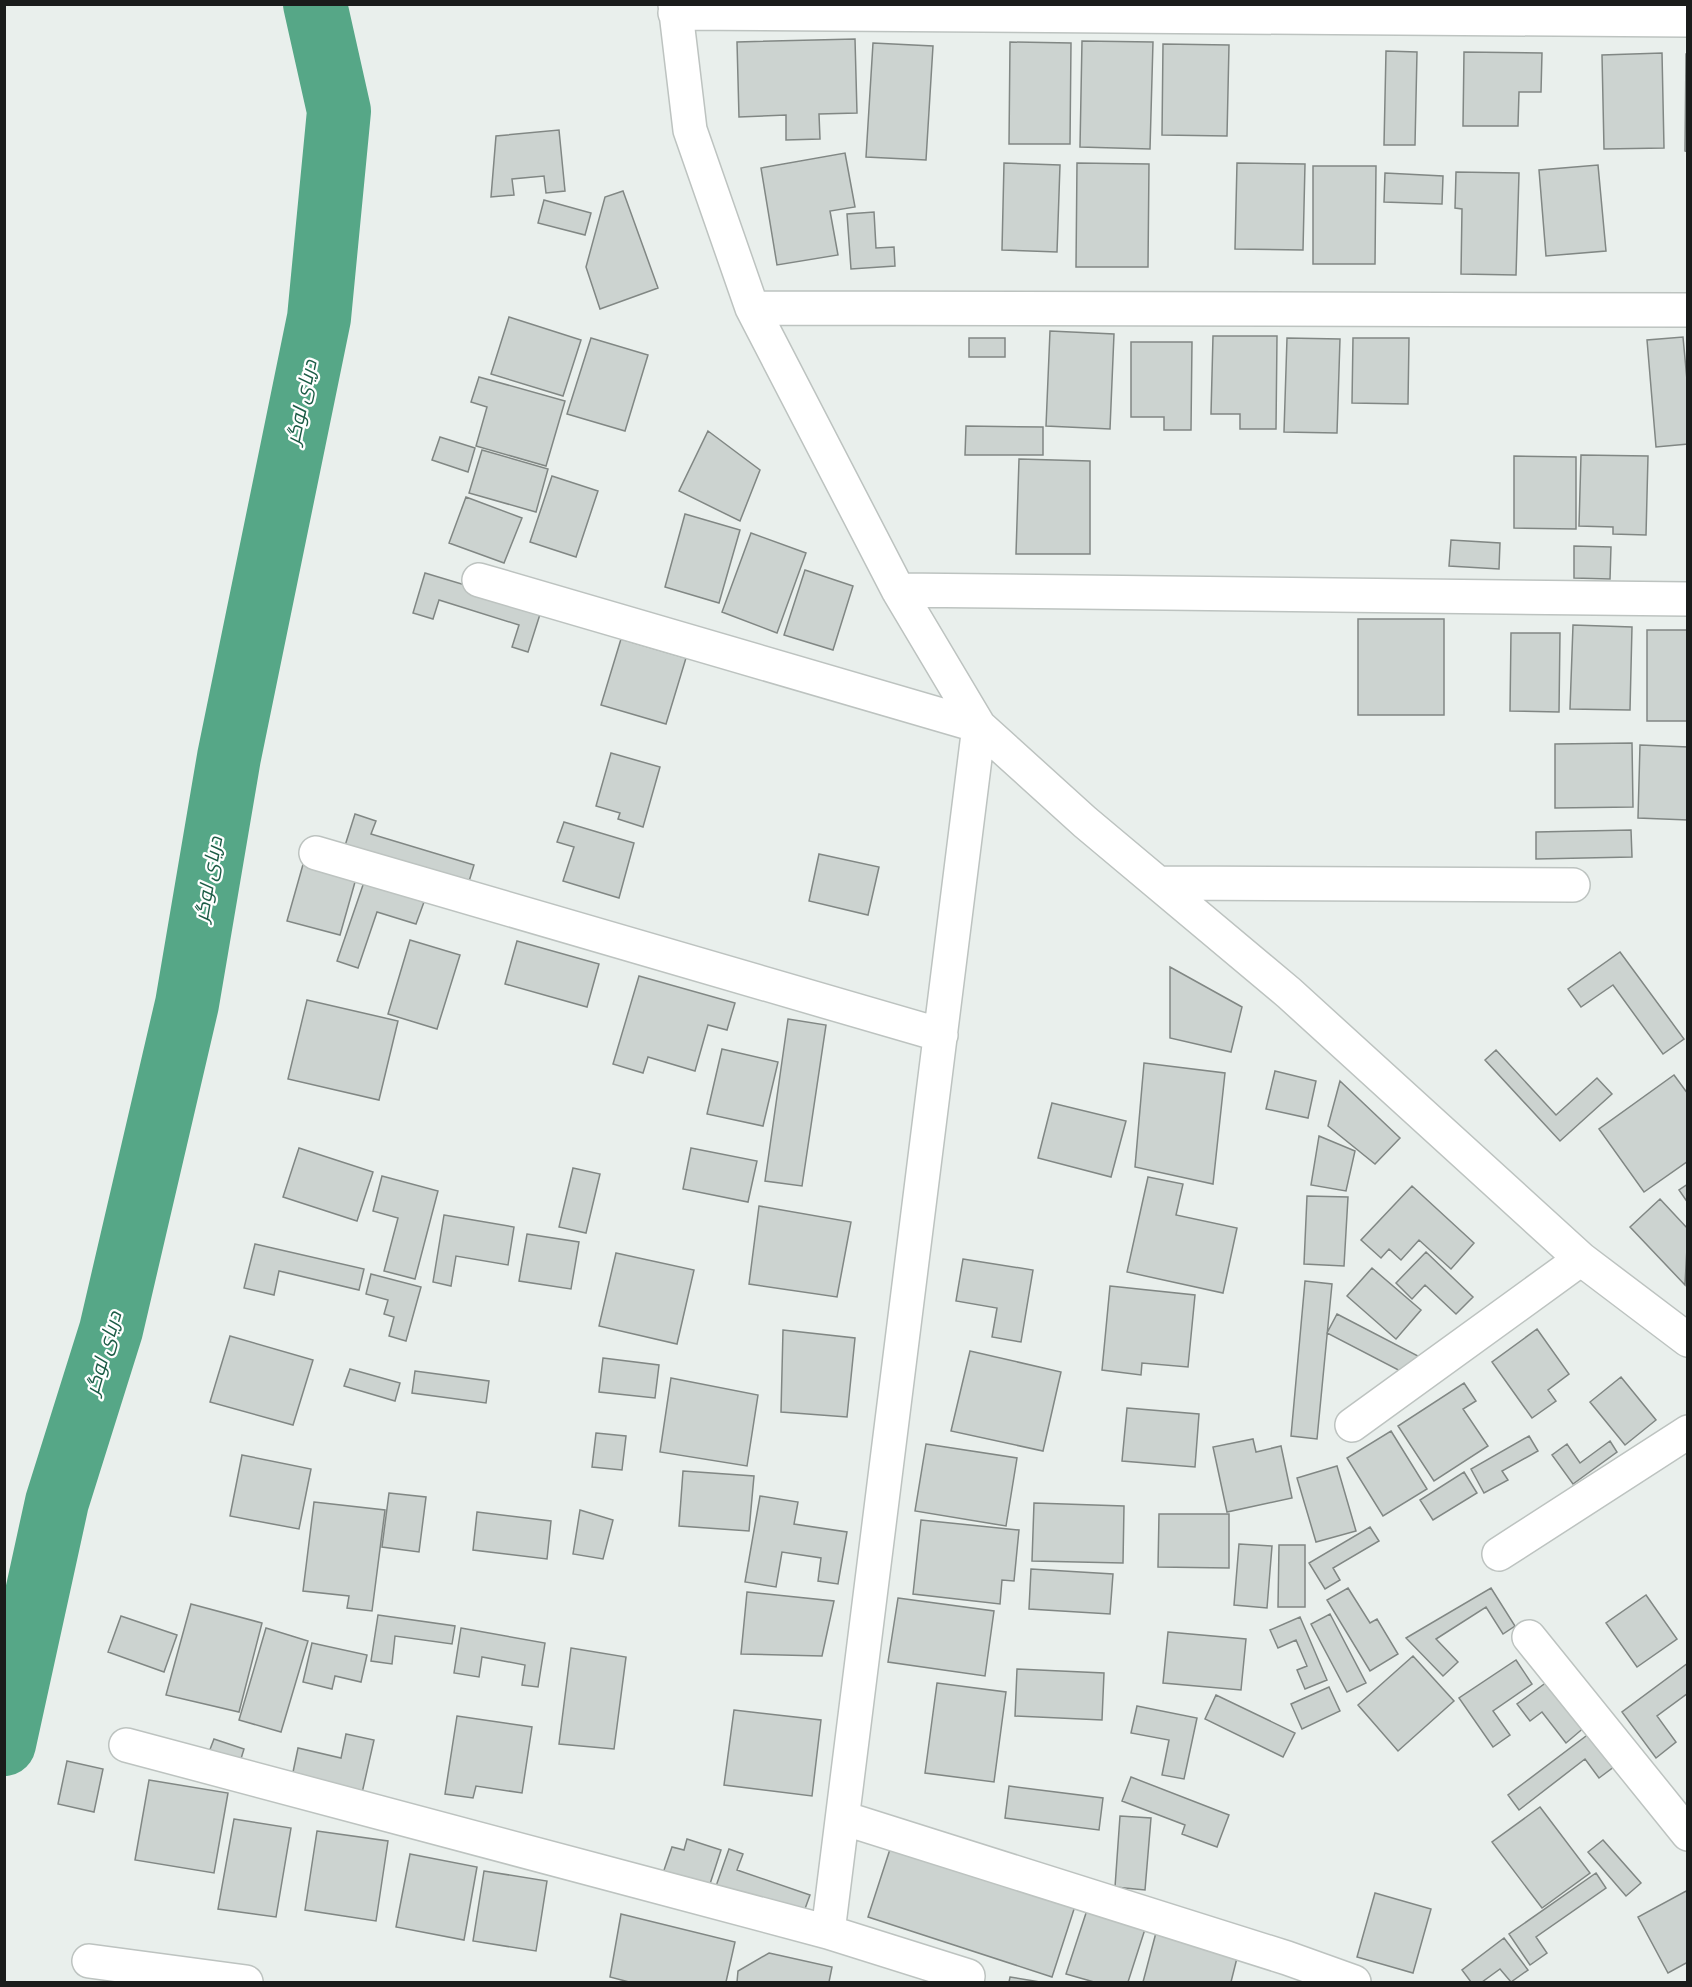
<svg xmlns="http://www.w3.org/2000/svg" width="1692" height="1987" font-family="'Roboto Serif',Cairo,serif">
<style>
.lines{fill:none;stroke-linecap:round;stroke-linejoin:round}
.river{stroke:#56a787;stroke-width:64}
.building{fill:#ccd3d0;stroke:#818784;stroke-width:1.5}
.street-casing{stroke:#bdc3c0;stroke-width:36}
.street{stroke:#fff;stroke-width:33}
.labels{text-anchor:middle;stroke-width:4.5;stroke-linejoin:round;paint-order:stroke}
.water-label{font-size:20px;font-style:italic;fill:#1c5c46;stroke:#fff}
</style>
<rect width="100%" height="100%" fill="#e9efec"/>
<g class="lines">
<path class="river" d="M4,1744L57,1502L111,1330L187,1004L229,757L319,318L339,111L315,4"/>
</g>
<path class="building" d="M855,39L857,113L819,114L820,139L786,140V115L739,117L737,42Z
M1082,41L1153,42L1150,149L1080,147Z
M1010,42L1071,43L1070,144H1009Z
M873,43L933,46L926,160L866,157Z
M1163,44L1229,45L1227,136L1162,135Z
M1386,51L1417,52L1415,145H1384Z
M1464,52L1542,53L1541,92H1519L1518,126H1463Z
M1662,53L1664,148L1604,149L1602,55Z
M1686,54H1688V152L1685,151Z
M559,130L565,191L546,193L544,176L512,179L514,195L491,197L496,136Z
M845,153L855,207L830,211L838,255L777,265L761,168Z
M1004,163L1060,165L1057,252L1002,250Z
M1077,163L1149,164L1148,267H1076Z
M1237,163L1305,164L1303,250L1235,249Z
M1598,165L1606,251L1546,256L1539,170Z
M1313,166H1376L1375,264H1313Z
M1456,172L1519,173L1516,275L1461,274L1462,209L1455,208Z
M1385,173L1443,176L1442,204L1384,202Z
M623,191L658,288L600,309L586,267L605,197Z
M544,200L591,213L585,235L538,223Z
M874,212L876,248L894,247L895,266L851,269L847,214Z
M509,317L581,340L563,396L491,374Z
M1050,331L1114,334L1110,429L1046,426Z
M1213,336H1277L1276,429H1240V414H1211Z
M1683,337L1688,391V444L1656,447L1647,340Z
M591,338L648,355L625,431L567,414Z
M969,338H1005V357H969Z
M1287,338L1340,339L1337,433L1284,432Z
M1353,338H1409L1408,404L1352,403Z
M1131,342H1192L1191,430H1164V417H1131Z
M479,377L565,401L546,466L476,446L487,407L471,402Z
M966,426L1043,427V455H965Z
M708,431L760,470L740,521L679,491Z
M440,437L475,448L468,472L432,460Z
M482,450L548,469L536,512L469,493Z
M1581,455L1648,456L1646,535L1613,534V527L1579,526Z
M1514,456L1576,457V529L1514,528Z
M1019,459L1090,461V554H1016Z
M552,476L598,491L576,557L530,542Z
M466,497L522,518L504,563L449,543Z
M685,514L740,530L719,603L665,587Z
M751,533L806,553L777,633L722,612Z
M1451,540L1500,543L1499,569L1449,566Z
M1574,546L1611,547L1610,579L1574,578Z
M805,570L853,586L833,650L784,635Z
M425,573L542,608L528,652L512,647L519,625L439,600L433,619L413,613Z
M1358,619H1444V715H1358Z
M1573,625L1632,627L1630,710L1570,709Z
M1647,630H1688V721H1647Z
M1511,633H1560L1559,712L1510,711Z
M621,639L686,658L666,724L601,705Z
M1632,743L1633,807L1555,808V744Z
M1640,745L1688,747V820L1638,818Z
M611,753L660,767L643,827L618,819L620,813L596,806Z
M355,814L376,821L371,834L474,865L467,888L343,852Z
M564,822L634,843L619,898L563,881L574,847L557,842Z
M1631,830L1632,857L1536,859V832Z
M819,854L879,867L868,915L809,901Z
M304,861L357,875L340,935L287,921Z
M364,882L424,902L416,924L377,912L358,968L337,961Z
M410,940L460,955L437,1029L388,1014Z
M517,941L599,964L587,1007L505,984Z
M1620,952L1684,1039L1663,1054L1613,985L1581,1007L1568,989Z
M1170,967L1242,1007L1231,1052L1170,1038Z
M639,976L735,1003L727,1030L708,1025L695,1071L648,1057L643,1073L613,1064Z
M307,1000L398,1021L379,1100L288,1079Z
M788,1019L826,1025L802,1186L765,1181Z
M722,1049L778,1062L763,1126L707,1114Z
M1496,1050L1556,1115L1597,1078L1612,1094L1560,1141L1485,1060Z
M1144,1063L1225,1073L1213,1184L1135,1167Z
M1275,1071L1316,1081L1308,1118L1266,1109Z
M1674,1075L1688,1094V1161L1644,1192L1599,1129Z
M1340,1081L1400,1138L1375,1164L1328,1126Z
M1052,1103L1126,1121L1111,1177L1038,1158Z
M1319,1136L1355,1151L1346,1191L1311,1185Z
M299,1148L373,1172L357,1221L283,1197Z
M691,1148L757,1161L748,1202L683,1189Z
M573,1168L600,1174L586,1233L559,1227Z
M382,1176L438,1191L415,1279L384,1271L398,1218L373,1211Z
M1148,1177L1183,1184L1176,1215L1237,1228L1223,1293L1127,1272Z
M1688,1184V1203L1679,1190Z
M1412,1186L1474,1243L1451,1269L1419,1240L1401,1260L1389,1249L1381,1258L1361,1240Z
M1307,1196L1348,1197L1344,1266L1304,1264Z
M1660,1199L1688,1229L1685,1285L1630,1227Z
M759,1206L851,1222L837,1297L749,1284Z
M444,1215L514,1227L508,1265L456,1256L451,1286L433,1282Z
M527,1234L579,1242L571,1289L519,1281Z
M255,1244L364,1269L359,1290L279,1271L274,1295L244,1288Z
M1426,1252L1473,1297L1456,1314L1425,1285L1412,1299L1396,1283Z
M616,1253L694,1270L677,1344L599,1326Z
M963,1259L1033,1270L1021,1342L992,1337L997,1308L956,1301Z
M1372,1268L1421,1310L1396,1339L1347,1296Z
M371,1274L421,1287L406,1341L389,1336L394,1317L384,1314L388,1300L366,1294Z
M1305,1281L1332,1284L1317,1439L1291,1436Z
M1110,1286L1195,1295L1188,1367L1142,1363L1141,1375L1102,1370Z
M1337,1314L1418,1356L1408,1375L1327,1333Z
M1537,1329L1569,1374L1548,1390L1556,1401L1532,1418L1492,1362Z
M783,1330L855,1338L847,1417L781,1412Z
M230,1336L313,1360L293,1425L210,1402Z
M970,1351L1061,1372L1043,1451L951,1431Z
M603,1358L659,1365L655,1398L599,1392Z
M350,1369L400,1383L395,1401L344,1386Z
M415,1371L489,1381L486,1403L412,1393Z
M1621,1377L1656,1420L1625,1445L1590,1402Z
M671,1378L758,1395L747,1466L660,1452Z
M1464,1383L1476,1401L1463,1409L1488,1446L1434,1481L1398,1426Z
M1127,1408L1199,1414L1195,1467L1122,1461Z
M1391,1431L1427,1489L1383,1516L1347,1458Z
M596,1433L626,1436L622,1470L592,1467Z
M1529,1436L1538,1451L1502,1471L1508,1480L1484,1493L1471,1469Z
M1253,1439L1256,1452L1281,1446L1292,1498L1227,1512L1213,1447Z
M1610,1441L1617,1452L1573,1484L1552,1455L1567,1444L1580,1463Z
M926,1444L1017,1458L1006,1526L915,1511Z
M242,1455L311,1469L299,1529L230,1516Z
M1337,1466L1356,1531L1316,1542L1297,1478Z
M683,1471L754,1476L749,1531L679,1526Z
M1464,1472L1477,1493L1433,1520L1420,1500Z
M389,1493L426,1497L419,1552L382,1547Z
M760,1496L798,1502L794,1524L847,1532L838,1584L818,1581L821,1558L782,1552L776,1587L745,1582Z
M314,1502L385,1510L372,1611L347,1608L349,1596L303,1591Z
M1034,1503L1124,1506L1123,1563L1032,1561Z
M580,1510L613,1520L603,1559L573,1554Z
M477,1512L551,1521L547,1559L473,1550Z
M1159,1514H1229V1568L1158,1567Z
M921,1520L1019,1530L1014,1581L1002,1580L1000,1604L913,1594Z
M1370,1527L1379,1541L1333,1568L1340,1580L1325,1589L1309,1563Z
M1239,1544L1272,1546L1267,1608L1234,1605Z
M1279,1545H1305V1607H1278Z
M1031,1569L1113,1574L1110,1614L1029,1609Z
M1348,1588L1370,1623L1377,1619L1398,1654L1370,1671L1327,1600Z
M1491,1588L1515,1626L1503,1634L1486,1607L1436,1639L1458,1662L1443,1676L1406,1638Z
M747,1592L834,1601L822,1656L741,1654Z
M1646,1595L1677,1639L1637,1667L1606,1623Z
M898,1598L994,1611L985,1676L888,1662Z
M191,1604L262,1623L239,1712L166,1695Z
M1330,1614L1366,1683L1347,1692L1311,1624Z
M378,1615L455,1626L452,1644L395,1636L392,1664L371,1661Z
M121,1616L177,1635L164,1672L108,1652Z
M1300,1617L1327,1680L1305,1689L1297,1670L1307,1666L1296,1640L1278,1648L1270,1630Z
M266,1628L308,1641L281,1732L239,1720Z
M461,1628L545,1643L538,1687L522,1685L525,1665L482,1657L479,1677L454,1673Z
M1168,1632L1246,1639L1241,1690L1163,1683Z
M312,1643L367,1655L361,1682L335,1676L332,1689L303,1682Z
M571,1648L626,1657L614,1749L559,1744Z
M1413,1656L1454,1701L1398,1751L1358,1705Z
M1516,1660L1532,1684L1493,1711L1510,1735L1493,1747L1459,1698Z
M1688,1663V1693L1657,1716L1676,1742L1656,1758L1622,1712Z
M1017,1669L1104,1673L1102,1720L1015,1716Z
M1551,1679L1586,1726L1566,1743L1542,1712L1530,1721L1517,1704Z
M937,1683L1006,1692L994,1782L925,1773Z
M1329,1687L1340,1711L1302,1729L1291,1704Z
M1216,1695L1295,1733L1283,1757L1205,1719Z
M1137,1706L1197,1718L1184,1779L1162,1775L1169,1740L1131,1733Z
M734,1710L821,1720L812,1796L724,1785Z
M457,1716L532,1727L522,1793L476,1786L473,1798L445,1794Z
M1594,1730L1619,1763L1599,1778L1585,1759L1519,1810L1508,1795Z
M346,1734L374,1740L362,1793L292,1777L298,1748L341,1758Z
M214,1739L244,1749L240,1762L209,1752Z
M67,1761L103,1769L94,1812L58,1804Z
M1131,1777L1229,1815L1217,1847L1182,1834L1185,1825L1122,1801Z
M149,1780L228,1793L214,1873L135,1860Z
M1009,1786L1103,1798L1099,1830L1005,1818Z
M1540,1807L1590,1873L1542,1908L1492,1842Z
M1120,1816L1151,1818L1145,1890L1115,1887Z
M234,1819L291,1828L276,1917L218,1909Z
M317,1831L388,1841L376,1921L305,1910Z
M687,1839L721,1850L709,1887L663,1873L672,1847L684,1850Z
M893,1840L1077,1900L1052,1977L868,1917Z
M1603,1840L1641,1883L1626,1896L1588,1852Z
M729,1849L743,1854L737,1870L810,1895L802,1917L715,1889Z
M410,1854L477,1867L464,1940L396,1927Z
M484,1871L547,1881L536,1951L473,1941Z
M1596,1873L1606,1888L1536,1937L1547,1953L1530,1965L1509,1934Z
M1688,1890V1962L1668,1973L1638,1917Z
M1375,1893L1431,1909L1413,1973L1357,1957Z
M1089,1904L1147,1923L1128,1982H1094L1066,1974Z
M621,1914L735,1942L726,1982H629L610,1977Z
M1158,1925L1240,1946L1231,1982H1143Z
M1504,1938L1528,1970L1511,1982L1500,1969L1482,1982H1471L1462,1970Z
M769,1953L832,1967L829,1982H737L738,1971Z
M1010,1977L1040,1982H1009Z"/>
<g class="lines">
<g class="street-casing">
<path id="street" d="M675,4L690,130L752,308L898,590L979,726L1085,822L1289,993L1581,1259L1688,1340
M675,13L1688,20
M752,308L1688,310
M479,580L979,726L828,1932L968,1976L967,1982
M898,590L1688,599
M316,853L941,1035
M1159,883L1573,885
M1352,1425L1581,1259
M1499,1554L1688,1432
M1529,1637L1688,1834
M126,1745L828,1932
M843,1818L1287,1958L1354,1982
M89,1961L246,1982"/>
</g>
<use href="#street" class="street"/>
</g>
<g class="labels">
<g class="water-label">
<text transform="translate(301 402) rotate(-78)" y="7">دریای لوگر</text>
<text transform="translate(208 879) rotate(-80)" y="7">دریای لوگر</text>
<text transform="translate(103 1353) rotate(-74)" y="7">دریای لوگر</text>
</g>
</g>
<rect width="1692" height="1987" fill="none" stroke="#1a1c1b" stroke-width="12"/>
</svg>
